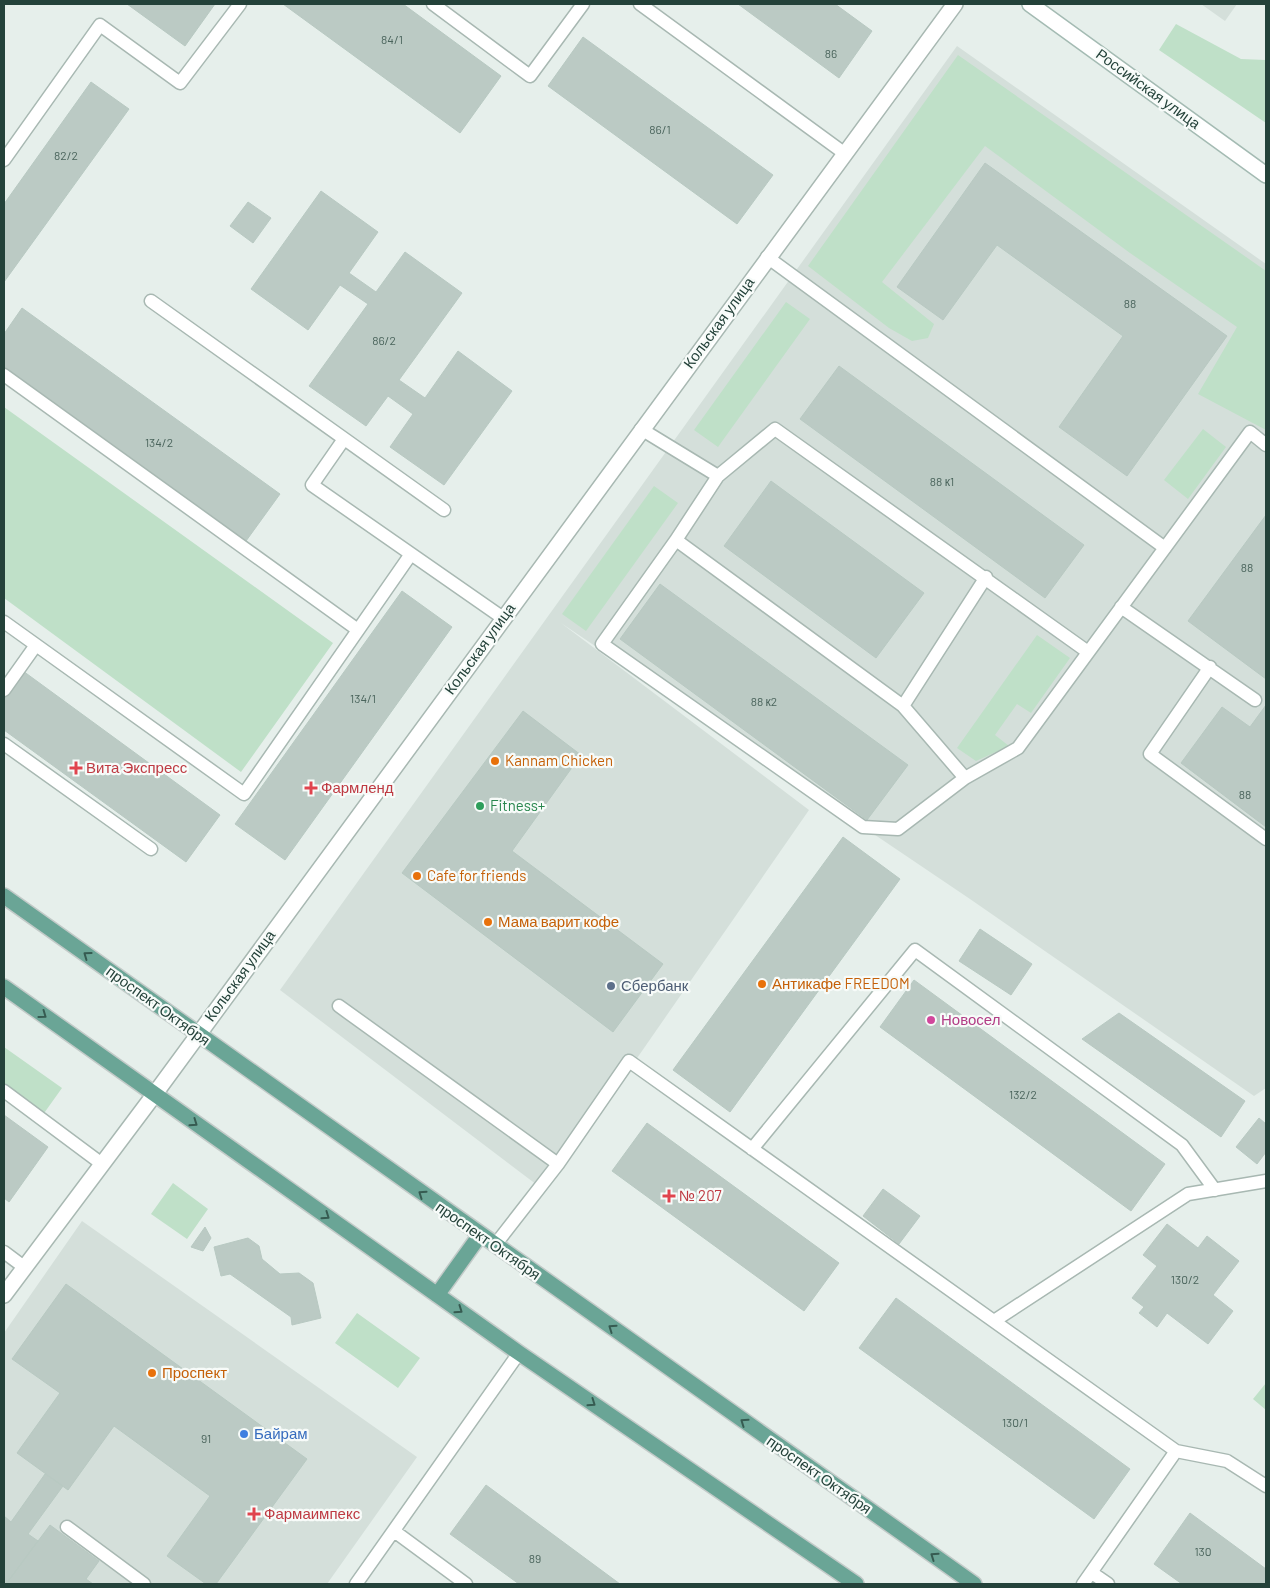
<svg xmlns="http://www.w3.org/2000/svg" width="1270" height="1588" font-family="Barlow,sans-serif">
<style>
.built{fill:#d4dfda}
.green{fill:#bfe0c8}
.building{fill:#bbcac4;stroke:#b8c9c2}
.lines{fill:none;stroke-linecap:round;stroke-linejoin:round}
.lane-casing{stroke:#a8b8b2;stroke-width:15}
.street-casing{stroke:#a8b8b2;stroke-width:18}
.secondary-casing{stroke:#a4bbb3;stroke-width:18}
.primary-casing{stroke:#c2cac8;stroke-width:18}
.lane{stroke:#fff;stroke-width:12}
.street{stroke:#fff;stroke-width:15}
.secondary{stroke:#fff;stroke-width:15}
.primary{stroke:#6aa596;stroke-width:15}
.oneway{stroke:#365b51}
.food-dot{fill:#e8710a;stroke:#f7fbf9;stroke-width:2}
.health-dot{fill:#e0444e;stroke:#f7fbf9;stroke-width:2}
.leisure-dot{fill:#2e9e5b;stroke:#f7fbf9;stroke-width:2}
.service-dot{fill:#5c6f8a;stroke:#f7fbf9;stroke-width:2}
.hotel-dot{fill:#d1479c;stroke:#f7fbf9;stroke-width:2}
.shop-dot{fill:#3f7fe0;stroke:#f7fbf9;stroke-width:2}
.labels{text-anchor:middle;stroke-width:4.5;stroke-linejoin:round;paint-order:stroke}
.number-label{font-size:12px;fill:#4a645c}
.street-label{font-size:15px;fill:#24423a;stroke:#f7fbf9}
.food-label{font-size:15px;fill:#c56008;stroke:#f7fbf9;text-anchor:start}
.health-label{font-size:15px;fill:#be3a42;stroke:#f7fbf9;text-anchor:start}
.leisure-label{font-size:15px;fill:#27864d;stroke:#f7fbf9;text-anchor:start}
.service-label{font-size:15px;fill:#4e5e75;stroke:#f7fbf9;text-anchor:start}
.hotel-label{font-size:15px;fill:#b23c85;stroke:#f7fbf9;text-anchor:start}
.shop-label{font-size:15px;fill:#366cbe;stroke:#f7fbf9;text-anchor:start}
</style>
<rect width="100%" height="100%" fill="#e6efeb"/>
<path class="built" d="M1201,4H1237L1225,21Z
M957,46L1266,264V1088L1254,1096L970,899L561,623L809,810L545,1191L280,990Z
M82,1221L417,1457L327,1584H4V1333Z"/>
<path class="green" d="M1176,24L1241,59L1266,60V123L1159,50Z
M958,55L1266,271V430L1198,394L1237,327L1130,253L985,146L882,282L934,324L928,338L912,341L889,328L808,266Z
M786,302L810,319L718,447L694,430Z
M4,407L333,643L241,772L4,598Z
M1203,429L1226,447L1188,499L1164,480Z
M654,486L678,503L586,631L562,614Z
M1037,635L1070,658L1031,713L1017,704L995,735L1009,746L976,761L957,748Z
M4,1047L62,1088L42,1116L4,1087Z
M173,1183L208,1209L187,1239L151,1214Z
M357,1313L420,1358L398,1388L335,1343Z
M1266,1383V1410L1253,1399Z"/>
<path class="building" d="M127,4H215L185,46Z
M283,4H403L501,76L460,133Z
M738,4H835L872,31L839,78Z
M583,37L773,175L737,224L548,86Z
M91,82L129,109L4,282V204Z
M985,163L1227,336L1127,476L1059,427L1123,336L997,245L943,320L897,287Z
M321,191L378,232L349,273L376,292L405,252L462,293L399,380L425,398L458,351L512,391L444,485L390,447L413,414L388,396L366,426L309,386L368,304L340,285L308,330L251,289Z
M248,202L271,218L253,243L230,226Z
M22,308L280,494L246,541L4,367V334Z
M839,366L1084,545L1045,598L800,419Z
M771,481L924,593L876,658L724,546Z
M1266,515V679L1188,621Z
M660,584L908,765L867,820L620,639Z
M402,591L452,627L285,860L235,824Z
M23,671L220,815L186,862L4,730V697Z
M1266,705V827L1181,763L1222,707L1250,727Z
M523,711L581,755L512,851L663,964L613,1032L402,873Z
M843,837L900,879L730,1112L673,1070Z
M980,929L1032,964L1011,995L959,961Z
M914,980L1165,1164L1131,1211L880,1027Z
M1119,1013L1245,1101L1221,1137L1082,1039Z
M4,1115L48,1147L9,1202L4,1198Z
M1259,1118L1266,1124V1152L1257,1164L1236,1147Z
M647,1123L839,1263L804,1311L612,1171Z
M883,1189L920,1216L899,1244L863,1216Z
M1167,1224L1198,1248L1207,1236L1239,1261L1213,1295L1233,1311L1208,1344L1167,1313L1157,1327L1139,1313L1144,1307L1132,1298L1157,1266L1143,1255Z
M205,1227L211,1238L203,1251L191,1247Z
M248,1238L259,1246L262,1259L280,1274L299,1273L313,1283L321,1318L292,1325L291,1317L230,1274L221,1276L214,1247Z
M66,1284L307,1459L216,1584H206L167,1556L210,1496L114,1426L68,1490L17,1453L60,1393L12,1359Z
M896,1298L1130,1469L1094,1519L859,1348Z
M45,1474L63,1486L28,1534L38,1541L6,1584H4V1516L11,1522Z
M486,1485L620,1584H519L450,1534Z
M1190,1513L1266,1569V1584H1182L1154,1564Z
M50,1525L99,1561L86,1579L93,1584H6Z"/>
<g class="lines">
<g class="lane-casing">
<path id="lane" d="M433,4L530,76L583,4
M640,4L844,153
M4,160L100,25L180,83L240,4
M767,257L1165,548
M151,301L444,510
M4,375L358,630
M641,429L718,476
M344,439L312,485L503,618
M676,540L602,644L863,827L898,829L965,778L1018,748L1250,432L1266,445
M1121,607L1255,700
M4,622L244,794L411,554
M1210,667L1150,754L1266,839
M4,690L36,645
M903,706L986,577
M4,744L151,849
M965,778L903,706L676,540L718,476L775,429L1088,652
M339,1006L558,1164
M4,1091L102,1164
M752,1149L915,950L1182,1145L1215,1190
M495,1245L558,1164L629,1061L1176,1451L1083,1584
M4,1252L24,1267
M994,1321L1188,1194L1266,1181
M1176,1451L1227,1461L1266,1486
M67,1527L144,1584
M394,1531L466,1584
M1092,1573L1108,1584
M356,1584L519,1353"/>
</g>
<g class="street-casing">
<path id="street" d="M4,1295L154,1095L955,4"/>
</g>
<g class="secondary-casing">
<path id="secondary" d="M1030,4L1266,175"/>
</g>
<g class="primary-casing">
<path id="primary" d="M4,896L974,1584
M4,987L519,1353L856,1584
M437,1295L480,1235"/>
</g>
<use href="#lane" class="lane"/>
<use href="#street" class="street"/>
<use href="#secondary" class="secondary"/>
<use href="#primary" class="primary"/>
</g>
<defs><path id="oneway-chevron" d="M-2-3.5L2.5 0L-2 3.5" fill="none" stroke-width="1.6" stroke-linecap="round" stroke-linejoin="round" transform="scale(1.25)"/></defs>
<g class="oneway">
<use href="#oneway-chevron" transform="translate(87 955) rotate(-144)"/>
<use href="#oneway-chevron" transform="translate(43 1015) rotate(36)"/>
<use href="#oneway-chevron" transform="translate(194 1123) rotate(35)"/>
<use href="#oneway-chevron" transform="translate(422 1194) rotate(-145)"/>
<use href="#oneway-chevron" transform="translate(326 1216) rotate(35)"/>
<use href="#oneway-chevron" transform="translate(459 1310) rotate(35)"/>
<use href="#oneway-chevron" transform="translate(612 1328) rotate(-145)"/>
<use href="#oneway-chevron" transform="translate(592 1403) rotate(35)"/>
<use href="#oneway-chevron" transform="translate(744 1422) rotate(-145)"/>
<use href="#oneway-chevron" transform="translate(934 1556) rotate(-145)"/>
</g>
<g class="food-dot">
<circle cx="495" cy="761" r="5"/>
<circle cx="417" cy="876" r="5"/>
<circle cx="488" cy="922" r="5"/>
<circle cx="762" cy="984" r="5"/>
<circle cx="152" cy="1373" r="5"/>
</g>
<g class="health-dot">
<path d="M73.5 760.5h5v5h5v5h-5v5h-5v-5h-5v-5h5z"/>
<path d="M308.5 780.5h5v5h5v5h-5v5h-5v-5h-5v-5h5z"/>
<path d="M666.5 1188.5h5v5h5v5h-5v5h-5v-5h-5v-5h5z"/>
<path d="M251.5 1506.5h5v5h5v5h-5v5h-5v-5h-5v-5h5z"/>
</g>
<circle class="leisure-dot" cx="480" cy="806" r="5"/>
<circle class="service-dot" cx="611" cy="986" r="5"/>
<circle class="hotel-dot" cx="931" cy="1020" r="5"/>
<circle class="shop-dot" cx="244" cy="1434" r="5"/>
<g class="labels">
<g class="number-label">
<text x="392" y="44">84/1</text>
<text x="831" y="58">86</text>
<text x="660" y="134">86/1</text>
<text x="66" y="160">82/2</text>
<text x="1130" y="308">88</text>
<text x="384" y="345">86/2</text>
<text x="159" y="447">134/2</text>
<text x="942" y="486">88 к1</text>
<text x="1247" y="572">88</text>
<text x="363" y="703">134/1</text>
<text x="764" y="706">88 к2</text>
<text x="1245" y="799">88</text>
<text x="1023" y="1099">132/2</text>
<text x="1185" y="1284">130/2</text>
<text x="1015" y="1427">130/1</text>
<text x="206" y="1443">91</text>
<text x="1203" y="1556">130</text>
<text x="535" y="1563">89</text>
</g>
<g class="street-label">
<text transform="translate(1148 89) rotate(36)" y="5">Российская улица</text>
<text transform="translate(719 323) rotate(-54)" y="5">Кольская улица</text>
<text transform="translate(480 649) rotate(-54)" y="5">Кольская улица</text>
<text transform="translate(240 976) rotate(-54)" y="5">Кольская улица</text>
<text transform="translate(158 1006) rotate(36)" y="5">проспект Октября</text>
<text transform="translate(488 1241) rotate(35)" y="5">проспект Октября</text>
<text transform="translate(819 1475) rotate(35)" y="5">проспект Октября</text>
</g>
<g class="food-label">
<text x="505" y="766">Kannam Chicken</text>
<text x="427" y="881">Cafe for friends</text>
<text x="498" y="927">Мама варит кофе</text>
<text x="772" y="989">Антикафе FREEDOM</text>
<text x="162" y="1378">Проспект</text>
</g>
<g class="health-label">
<text x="86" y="773">Вита Экспресс</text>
<text x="321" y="793">Фармленд</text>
<text x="679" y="1201">№ 207</text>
<text x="264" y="1519">Фармаимпекс</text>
</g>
<g class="leisure-label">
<text x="490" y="811">Fitness+</text>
</g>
<g class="service-label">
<text x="621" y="991">Сбербанк</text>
</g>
<g class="hotel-label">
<text x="941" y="1025">Новосел</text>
</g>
<g class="shop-label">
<text x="254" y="1439">Байрам</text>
</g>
</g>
<rect width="1270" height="1588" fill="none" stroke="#24423a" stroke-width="10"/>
</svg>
